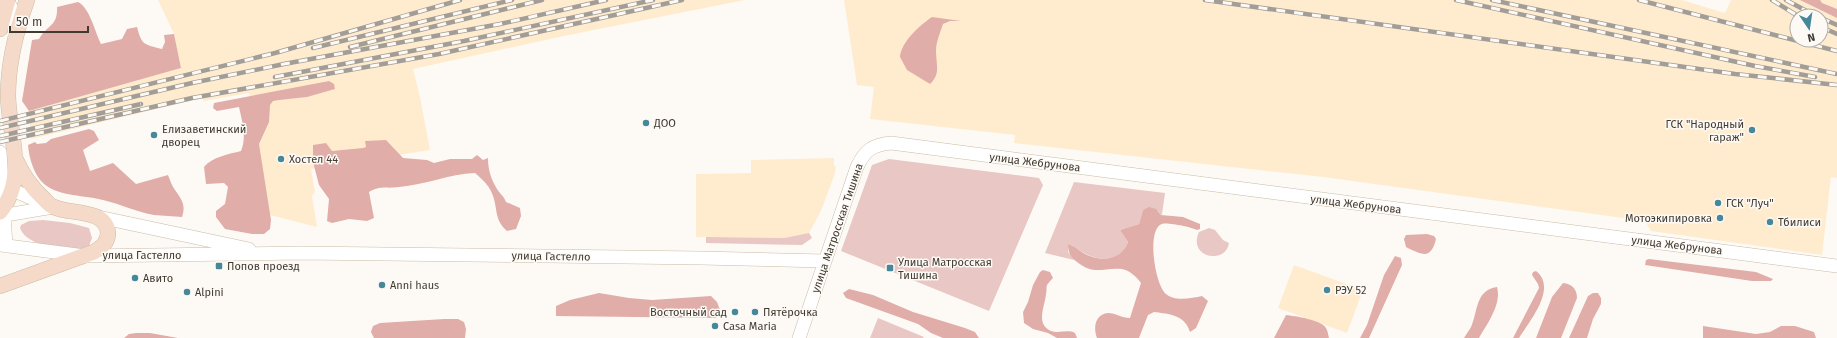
<svg xmlns="http://www.w3.org/2000/svg" width="1837" height="338" font-family="'Fira Sans',sans-serif">
<style>
.built{fill:#ffeccf;fill-rule:evenodd}
.green{fill:#e8c7c4}
.forest{fill:#e1ada8}
.lines{fill:none;stroke-linecap:round;stroke-linejoin:round}
.tertiary-casing{stroke:#cabca7;stroke-width:14}
.secondary-casing{stroke:#cabca7;stroke-width:16}
.tertiary{stroke:#fff;stroke-width:13}
.secondary{stroke:#f6dac9;stroke-width:15}
.rail-casing{stroke:#a29d97;stroke-width:4.5}
.rail{stroke:#fdfaf6;stroke-width:3;stroke-dasharray:9;stroke-linecap:butt}
.poi-dot{fill:#468899;stroke:#fdfaf6;stroke-width:1.5}
.labels{text-anchor:middle;stroke-width:3;stroke-linejoin:round;paint-order:stroke}
.poi-label{font-size:11px;fill:#403a31;stroke:#fdfaf6;text-anchor:start}
.street-label{font-size:11px;fill:#403a31;stroke:#fdfaf6}
</style>
<rect width="100%" height="100%" fill="#fdfaf6"/>
<path class="built" d="M158,0H745L564,36L413,69L420,97L430,150L311,169L315,192L312,196L317,227L270,215L249,93L204,101L202,98L31,139L29,111L181,68L174,34Z
M844,0H1682L1725,13L1731,0H1837V178L1831,177L1822,255L1651,231L1645,221L1323,177L1014,143L1015,135L870,119L874,87L857,85ZM1797,16H1821V40H1797Z
M834,158V165L836,167L834,176L821,211L809,233L784,238L696,237V174L751,173V160Z
M1294,265L1363,290L1347,333L1278,308Z"/>
<path class="green" d="M889,159L1039,178L1043,185L989,311L841,251L872,165Z
M1074,182L1165,193L1162,214L1161,215L1158,211L1143,210L1139,224L1120,230L1128,242C1121,260 1104,262 1088,255C1080,252 1076,246 1068,244V252L1074,260L1045,253Z
M43,220L70,223L89,228L92,238L87,251C68,248 28,249 20,228L21,225L29,221Z
M1209,228L1215,230L1223,240L1229,243C1226,265 1187,258 1199,232Z
M809,233L812,238L802,245L706,243V237L784,238Z
M878,318L924,337L923,338H870Z"/>
<path class="forest" d="M1800,0H1820L1822,3L1837,9V18Z
M78,2C90,8 95,32 101,44L122,39L127,29L137,27C142,46 144,44 162,49L165,42L164,35L174,34L181,68L29,111L22,101L32,40L39,39C48,24 58,26 57,7Z
M932,17L961,21H950L943,24C940,33 936,42 936,51C936,64 941,74 930,84L907,70L900,57C901,42 920,25 932,17Z
M329,81L334,84L335,89L307,97L279,100L273,101L270,105L269,122L259,144L271,220L270,229L264,234H252L225,229L216,217V211L225,204L228,187L224,183L206,184L204,167C212,157 229,154 241,151C247,137 242,121 239,107L217,111L213,108L214,103Z
M89,129L94,131L99,140L83,150L90,171L113,163L136,184L168,175C170,180 172,186 175,190C182,200 186,205 182,217C173,216 163,216 154,215C137,212 120,204 103,200C85,195 60,197 44,184C34,175 29,158 28,145L35,142L37,144L46,143L51,139Z
M386,140L403,158L427,160L434,163L450,159H472L477,155L483,160L488,158C488,170 491,179 497,189C500,194 504,196 506,202L520,208L521,216L516,229L507,231C494,219 498,210 493,196C490,186 483,180 475,173C449,174 425,185 399,187C385,189 382,185 369,192L374,218L367,221L349,219L332,223L327,221L329,199L319,185L313,162V145L326,143L332,151L363,148L366,147L365,141Z
M1149,207L1156,209L1161,215L1183,217L1200,224V229L1197,230C1191,227 1167,222 1162,224C1146,229 1155,285 1166,294C1175,302 1192,298 1202,296L1208,301L1196,328L1190,332C1185,315 1170,314 1154,312L1148,315L1139,338H1097C1093,328 1095,314 1108,313C1115,313 1122,318 1130,318L1141,283C1137,277 1129,270 1122,269C1103,267 1095,276 1077,262C1070,257 1068,252 1068,244C1076,246 1080,252 1087,255C1103,262 1121,260 1128,242L1120,230L1139,224L1143,210Z
M1427,234L1434,236L1436,239C1431,260 1422,255 1406,247L1404,239L1406,235Z
M1395,256L1401,258L1402,265L1369,338H1360L1367,325L1384,275Z
M1649,259L1756,272L1773,279L1771,281H1752L1645,265L1646,260Z
M1043,270L1050,272L1053,278C1051,280 1049,282 1047,285C1046,288 1047,291 1046,294C1045,306 1035,324 1051,331C1059,334 1067,329 1075,333L1077,338H1057L1048,333L1033,329L1024,323L1023,312L1028,302L1033,285L1040,272Z
M1536,271C1558,288 1529,322 1519,338H1513L1539,288L1538,284L1532,275L1533,272Z
M1563,283C1572,284 1577,289 1577,298L1561,338H1536L1552,297Z
M1497,287C1502,304 1487,324 1479,338H1464C1466,334 1469,331 1471,327C1478,312 1475,290 1497,287Z
M849,289L873,295L913,312L965,328L975,332L979,338H943L931,333L918,324L846,298L843,293Z
M599,293L629,298L652,300L711,296L717,302L722,315L715,318L556,316V306L570,300Z
M1593,293H1598L1601,298V304L1593,319L1587,338H1569L1588,296Z
M1286,315C1295,316 1322,320 1326,328C1328,331 1328,335 1329,338H1274Z
M444,319H458L464,322L466,329L465,338H374L371,332L373,326L380,323Z
M1703,326L1756,334L1770,332L1781,326H1795L1814,332L1816,338H1703Z
M136,333H150L178,338H124L129,334Z"/>
<g class="lines">
<g class="tertiary-casing">
<path id="tertiary" d="M7,0L12,9L15,35
M0,152L6,246
M3,186L50,206
M0,216L53,207
M94,216L249,249
M0,245L85,256L301,253L701,258L824,261
M799,338L857,167C865,150 872,145 891,143L1837,266"/>
</g>
<g class="secondary-casing">
<path id="secondary" d="M0,29L8,0
M0,212C28,177 9,136 8,96C8,64 16,31 27,0
M0,286L94,252C101,248 108,243 108,233C106,208 70,215 54,207C50,206 47,202 44,199C31,187 23,176 16,160"/>
</g>
<use href="#tertiary" class="tertiary"/>
<use href="#secondary" class="secondary"/>
<g class="rail-casing">
<path id="rail" d="M1205,0L1735,74L1837,85
M1456,0L1755,66L1815,77
M1492,0L1837,74
M1639,0L1837,51
M1772,0L1798,16
M1786,0L1816,16
M1821,18L1837,25
M1821,27L1837,34
M350,47L542,0
M313,48L512,0
M275,77L464,41L653,0
M0,121L275,53L460,0
M0,128L192,83L284,64L500,24L606,0
M0,136L141,104
M0,142L192,98L439,54L682,0"/>
</g>
<use href="#rail" class="rail"/>
</g>
<g class="poi-dot">
<circle cx="646" cy="123" r="4"/>
<circle cx="1752" cy="130" r="4"/>
<circle cx="154" cy="135" r="4"/>
<circle cx="281" cy="159" r="4"/>
<circle cx="1718" cy="203" r="4"/>
<circle cx="1720" cy="218" r="4"/>
<circle cx="1770" cy="222" r="4"/>
<rect x="215" y="262" width="8" height="8" rx="2"/>
<rect x="886" y="264" width="8" height="8" rx="2"/>
<circle cx="135" cy="278" r="4"/>
<circle cx="382" cy="285" r="4"/>
<circle cx="1327" cy="290" r="4"/>
<circle cx="187" cy="292" r="4"/>
<circle cx="735" cy="312" r="4"/>
<circle cx="755" cy="312" r="4"/>
<circle cx="715" cy="326" r="4"/>
</g>
<g class="labels">
<g class="poi-label">
<text x="654" y="127">ДОО</text>
<text x="1744" y="128" text-anchor="end">ГСК "Народный<tspan x="1744" dy="13">гараж"</tspan></text>
<text x="162" y="133">Елизаветинский<tspan x="162" dy="13">дворец</tspan></text>
<text x="289" y="163">Хостел 44</text>
<text x="1726" y="207">ГСК "Луч"</text>
<text x="1712" y="222" text-anchor="end">Мотоэкипировка</text>
<text x="1778" y="226">Тбилиси</text>
<text x="898" y="266">Улица Матросская<tspan x="898" dy="13">Тишина</tspan></text>
<text x="227" y="270">Попов проезд</text>
<text x="143" y="282">Авито</text>
<text x="390" y="289">Anni haus</text>
<text x="1335" y="294">РЭУ 52</text>
<text x="195" y="296">Alpini</text>
<text x="727" y="316" text-anchor="end">Восточный сад</text>
<text x="763" y="316">Пятёрочка</text>
<text x="723" y="330">Casa Maria</text>
</g>
<g class="street-label">
<text transform="translate(1035 162) rotate(7)" y="4">улица Жебрунова</text>
<text transform="translate(1356 204) rotate(7)" y="4">улица Жебрунова</text>
<text transform="translate(837 228) rotate(-71)" y="4">улица Матросская Тишина</text>
<text transform="translate(1677 245) rotate(7)" y="4">улица Жебрунова</text>
<text x="142" y="259">улица Гастелло</text>
<text transform="translate(551 256) rotate(1)" y="4">улица Гастелло</text>
</g>
</g>
<g transform="translate(1809 28) rotate(167)"><circle r="19" fill="#fdfaf6" stroke="#b1ada7"/>
<path d="M0-3L7 15L0 10L-7 15Z" fill="#468899"/>
<text y="-6" font-size="11" font-weight="bold" text-anchor="middle" fill="#403a31">N</text>
</g>
<path d="M10 26v6h78v-6" fill="none" stroke="#403a31" stroke-width="2"/>
<text x="16" y="26" font-size="12" fill="#403a31" stroke="#fdfaf6" stroke-width="3" paint-order="stroke">50 m</text>
</svg>
